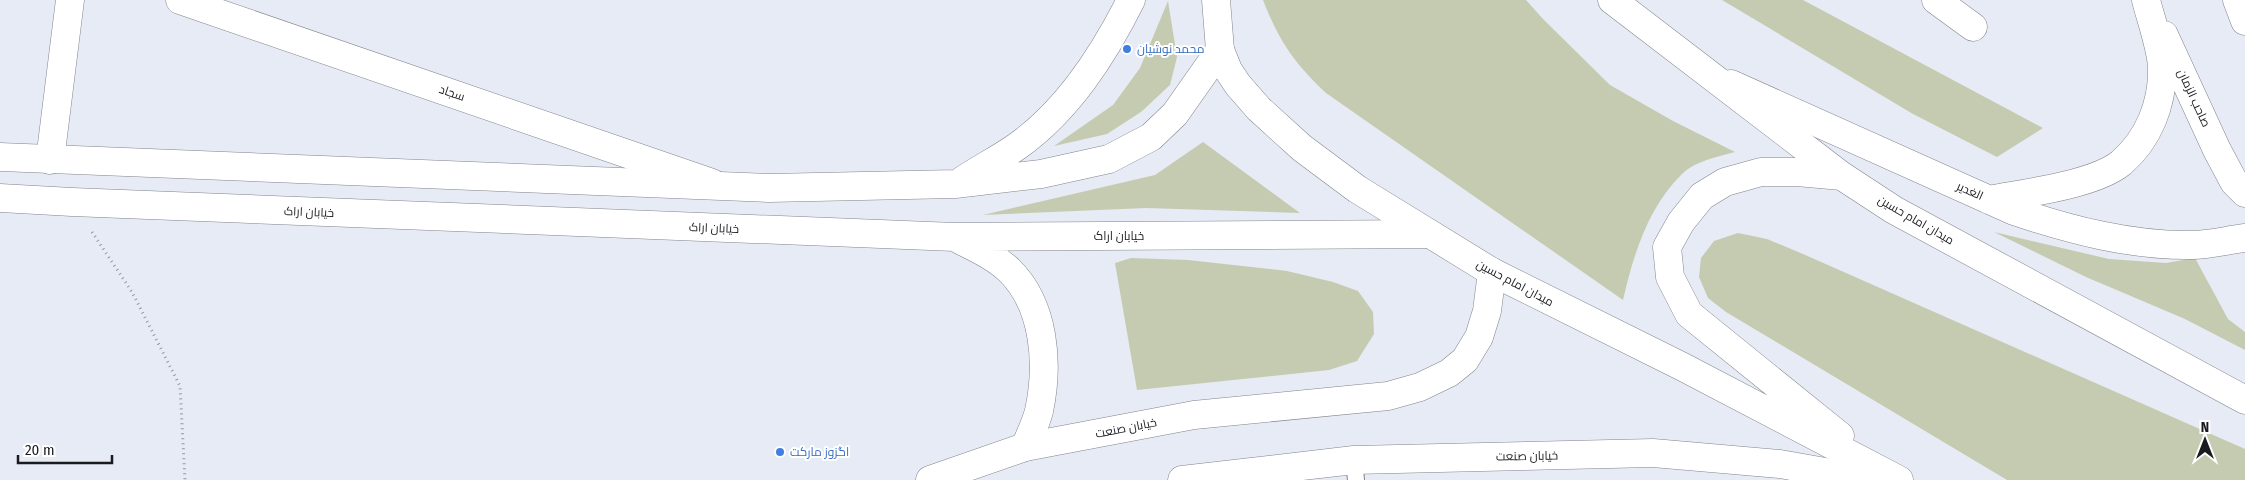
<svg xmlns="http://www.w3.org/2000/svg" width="2245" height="480" font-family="'Fira Sans Condensed',Cairo,sans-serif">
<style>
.green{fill:#c5cbb0}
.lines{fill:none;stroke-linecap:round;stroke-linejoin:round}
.lane-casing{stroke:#81848d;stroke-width:18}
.street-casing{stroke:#81848d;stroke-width:29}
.secondary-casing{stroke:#81848d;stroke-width:29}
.primary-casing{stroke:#81848d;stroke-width:29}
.highway-casing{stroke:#81848d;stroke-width:29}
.path{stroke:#94979e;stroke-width:3;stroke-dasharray:1 4;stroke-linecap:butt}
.lane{stroke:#fff;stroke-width:16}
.street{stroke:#fff;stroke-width:28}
.secondary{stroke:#fff;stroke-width:28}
.primary{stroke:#fff;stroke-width:28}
.highway{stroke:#fff;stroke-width:28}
.shop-dot{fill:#3f7fe0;stroke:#fff;stroke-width:2}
.labels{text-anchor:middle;stroke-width:4;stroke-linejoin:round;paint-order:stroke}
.shop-label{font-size:12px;fill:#366cbe;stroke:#fff;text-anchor:start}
.street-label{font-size:12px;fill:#1a1b1f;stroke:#fff}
</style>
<rect width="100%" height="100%" fill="#e7ebf5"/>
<path class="green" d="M1263,0H1526L1543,19L1610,85L1673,121L1735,152C1717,157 1695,161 1682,174C1648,207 1633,256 1623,300L1326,93C1294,63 1279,41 1263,0Z
M1722,0H1803L2043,128L1997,157L1913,114Z
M1168,1L1177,57L1170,85L1141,112L1107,134L1054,146L1113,105L1140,68Z
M1203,142L1300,213L1146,208L983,215L1155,175Z
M1994,232L2109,259L2166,263L2195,258L2228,319L2245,332V350L2185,319L2086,277Z
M1738,233L1767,239L1803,254L2245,449V480H2007L1726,312L1708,298L1699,277L1701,258L1714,241Z
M1131,258L1188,260L1287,271L1333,282L1358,291L1373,312L1374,334L1357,361L1329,370L1137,390L1115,263Z"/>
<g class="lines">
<g class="lane-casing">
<path id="lane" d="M1354,460L1356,480"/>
</g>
<g class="street-casing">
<path id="street" d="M1936,0L1973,27
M50,160L70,0"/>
</g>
<g class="secondary-casing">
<path id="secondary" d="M180,0L712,183
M2237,0L2245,21
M2164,35L2217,150L2234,182L2245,193
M1731,84L2014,211C2071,230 2131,246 2192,245C2209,245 2228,240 2245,238
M1989,200C2024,193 2094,185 2121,163C2149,139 2163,103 2162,67C2161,47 2151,20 2146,0
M930,480L1025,447L1194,415L1388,396L1420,387L1449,373L1465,360L1479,337L1487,311L1492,272
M1182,480L1354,460L1653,453L1780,464L1870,480"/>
</g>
<g class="primary-casing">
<path id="primary" d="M0,157L769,188L955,184L1041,174L1109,159L1151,137L1175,114L1220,50
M963,180C981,168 1001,158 1019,145C1069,109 1104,54 1131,0
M0,198L72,202L955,237L1429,234
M956,238C974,247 994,256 1009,270C1045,305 1049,364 1039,411C1036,423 1030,435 1025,447"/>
</g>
<g class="highway-casing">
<path id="highway" d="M1216,0L1220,50L1228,70L1238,85L1259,109L1302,148L1357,189L1492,272L1683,367L1899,480
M1612,0L1842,176L1894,210L2245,400
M1840,436L1689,314L1670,277L1667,247L1681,222L1702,196L1725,182L1761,172H1797L1842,176"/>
</g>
<path class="path" d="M92,232L132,292L180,386L185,480"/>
<use href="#lane" class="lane"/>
<use href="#street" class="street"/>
<use href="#secondary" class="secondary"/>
<use href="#primary" class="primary"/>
<use href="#highway" class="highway"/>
</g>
<g class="shop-dot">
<circle cx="1127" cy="49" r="5"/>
<circle cx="780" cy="452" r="5"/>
</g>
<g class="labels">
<g class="shop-label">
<text x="1137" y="53">محمد نوشیان</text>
<text x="790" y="456">اگزوز مارکت</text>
</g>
<g class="street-label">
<text transform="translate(452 93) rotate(19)" y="4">سجاد</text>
<text transform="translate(2194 98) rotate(65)" y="4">صاحب الزمان</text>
<text transform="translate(1970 191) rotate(24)" y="4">الغدیر</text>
<text transform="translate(309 212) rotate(2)" y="4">خیابان اراک</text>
<text transform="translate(1916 220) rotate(30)" y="4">میدان امام حسین</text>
<text transform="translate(714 228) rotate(2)" y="4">خیابان اراک</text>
<text x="1119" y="240">خیابان اراک</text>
<text transform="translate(1515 283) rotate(28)" y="4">میدان امام حسین</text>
<text transform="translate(1126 428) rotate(-11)" y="4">خیابان صنعت</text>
<text transform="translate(1527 456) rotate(-1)" y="4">خیابان صنعت</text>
</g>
</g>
<g transform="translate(2205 440)" stroke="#ffffff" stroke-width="4" paint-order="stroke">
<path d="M0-4L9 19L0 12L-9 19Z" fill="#1a1b1f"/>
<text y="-8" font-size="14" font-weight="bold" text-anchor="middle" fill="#1a1b1f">N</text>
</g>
<path d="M18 455v8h94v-8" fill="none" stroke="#1a1b1f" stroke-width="2.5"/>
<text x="25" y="455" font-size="15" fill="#1a1b1f" stroke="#ffffff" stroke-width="4" paint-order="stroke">20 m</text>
</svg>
